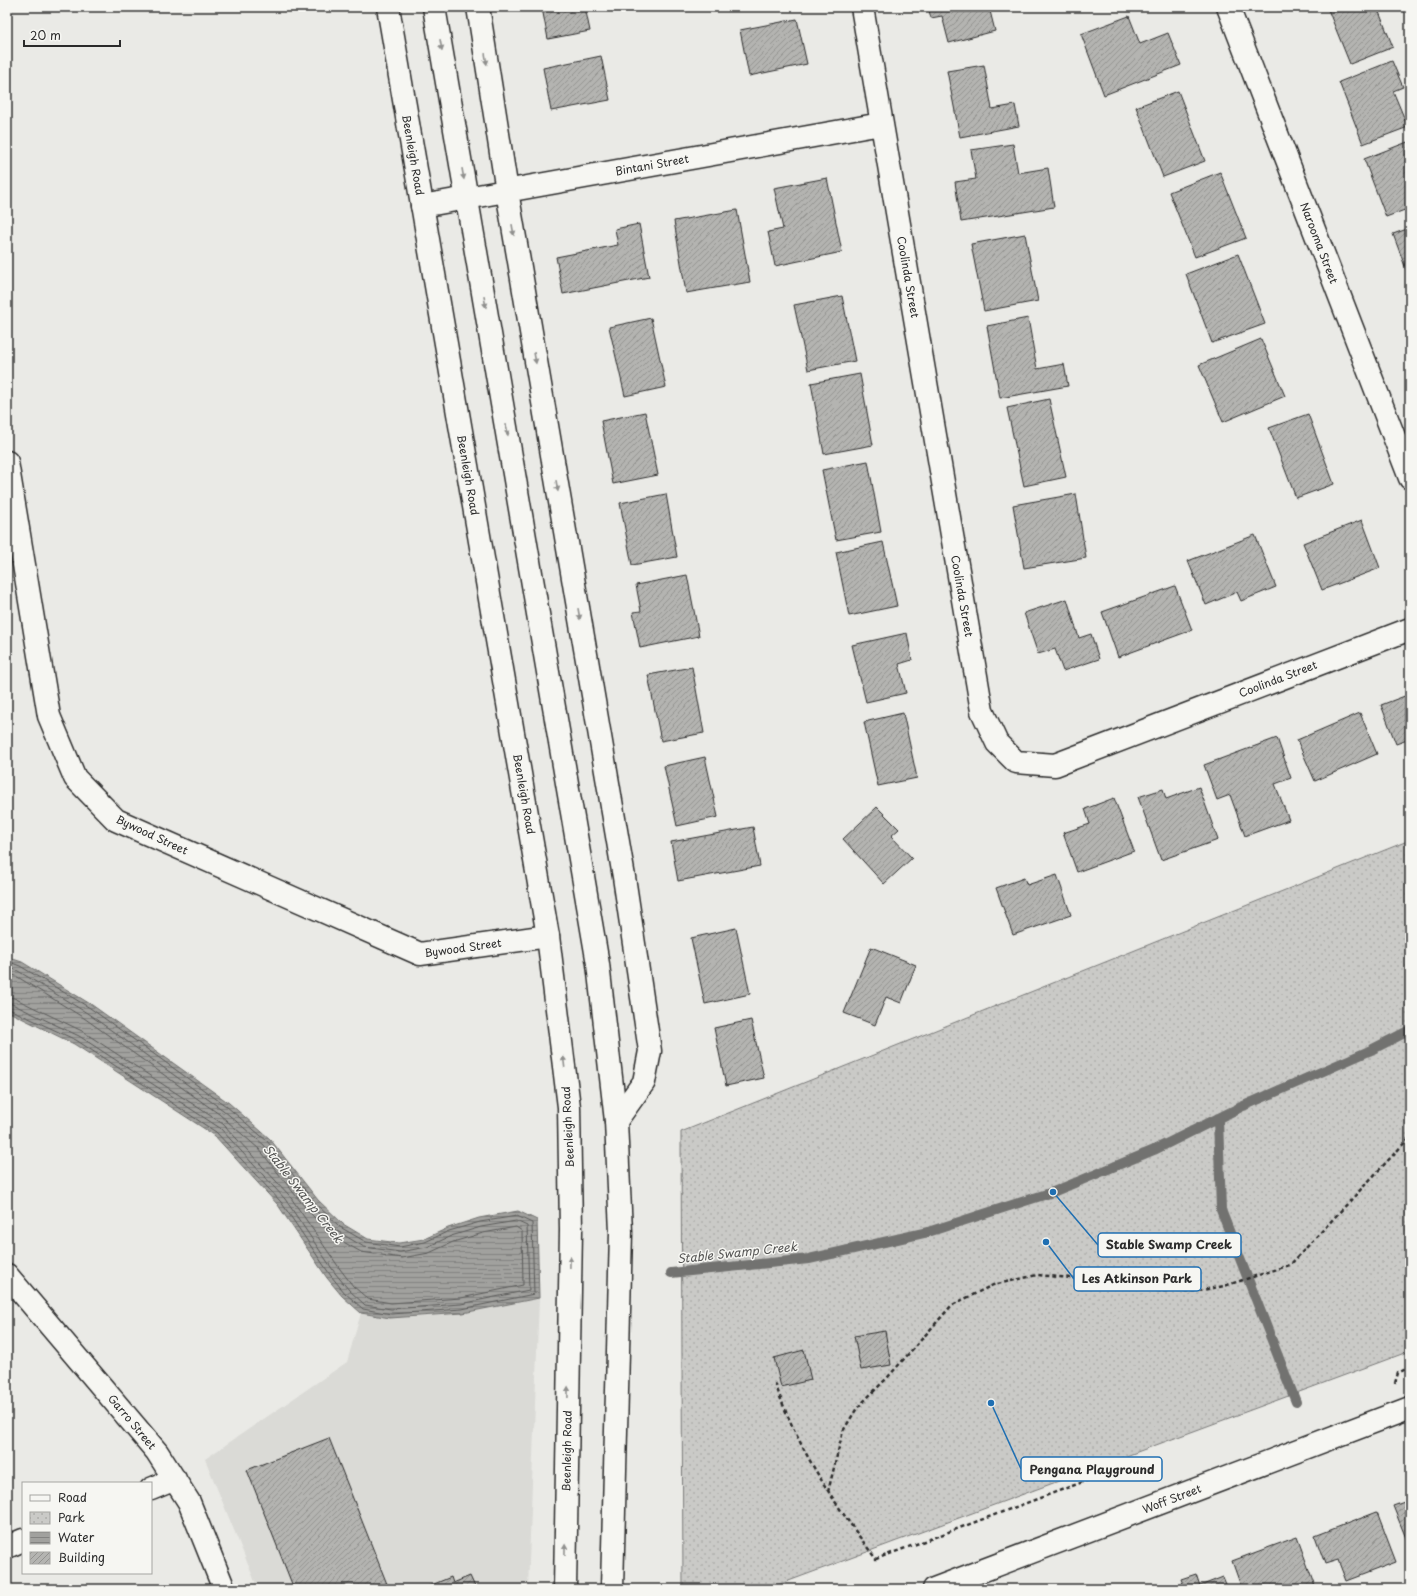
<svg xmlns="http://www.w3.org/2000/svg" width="1417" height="1596" font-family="'Playpen Sans',sans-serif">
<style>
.built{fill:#dadad6}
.park{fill:url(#park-dots);stroke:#7a7a79}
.water{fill:url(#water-rules);stroke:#727270}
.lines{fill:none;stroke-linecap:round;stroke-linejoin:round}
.shore{stroke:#5a5a59;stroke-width:1}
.stream{stroke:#727270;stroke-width:10}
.building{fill:url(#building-hatch);stroke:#2b2b2b}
.minor-casing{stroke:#2b2b2b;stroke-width:25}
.tertiary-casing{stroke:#2b2b2b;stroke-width:25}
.secondary-casing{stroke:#2b2b2b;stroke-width:25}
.path{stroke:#2b2b2b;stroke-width:2.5;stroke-dasharray:4 3;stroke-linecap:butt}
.minor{stroke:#f6f6f2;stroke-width:22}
.tertiary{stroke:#f6f6f2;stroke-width:22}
.secondary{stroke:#f6f6f2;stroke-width:22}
.oneway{fill:#90908e}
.labels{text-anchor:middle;stroke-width:3;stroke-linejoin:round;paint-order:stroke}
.street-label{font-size:11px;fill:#2b2b2b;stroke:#f6f6f2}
.water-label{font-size:12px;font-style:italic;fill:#545453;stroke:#f6f6f2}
.leader{fill:none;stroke:#1f6fb2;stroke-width:1.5}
.callout-dot{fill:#1f6fb2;stroke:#f6f6f2;stroke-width:1.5}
.callout{fill:#f6f6f2;stroke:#1f6fb2;stroke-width:1.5}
.callout-label{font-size:12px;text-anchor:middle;font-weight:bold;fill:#2b2b2b}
</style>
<defs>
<pattern id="park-dots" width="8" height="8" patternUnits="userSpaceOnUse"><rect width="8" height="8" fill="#cacac7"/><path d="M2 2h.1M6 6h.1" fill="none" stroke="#aeaeab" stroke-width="1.8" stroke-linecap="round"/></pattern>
<pattern id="water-rules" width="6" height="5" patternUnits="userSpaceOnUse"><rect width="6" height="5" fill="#a1a19e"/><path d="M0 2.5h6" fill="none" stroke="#838381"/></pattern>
<pattern id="building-hatch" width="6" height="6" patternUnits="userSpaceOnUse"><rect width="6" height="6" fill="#b4b4b1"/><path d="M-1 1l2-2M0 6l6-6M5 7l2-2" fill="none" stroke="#939390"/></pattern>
</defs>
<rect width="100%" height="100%" fill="#eaeae6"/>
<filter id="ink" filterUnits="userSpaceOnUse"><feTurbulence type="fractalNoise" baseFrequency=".025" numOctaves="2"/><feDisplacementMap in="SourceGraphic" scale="8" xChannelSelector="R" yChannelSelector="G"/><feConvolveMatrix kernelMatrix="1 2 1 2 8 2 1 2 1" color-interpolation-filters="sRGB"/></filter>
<g filter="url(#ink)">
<path class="built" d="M539,1298L528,1589H258L205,1459L347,1362L361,1313L390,1318L463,1313Z"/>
<path class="park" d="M1410,840V1351L767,1589H683L681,1132Z"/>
<path class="water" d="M7,957L22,962L92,1005L229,1103L270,1139L318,1200L343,1224L368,1239L399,1243L424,1239L448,1228L479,1218L518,1211L537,1220L539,1298L463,1313L390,1318L361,1313L342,1296L327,1278L278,1205L214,1135L74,1044L7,1011Z"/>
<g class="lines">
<path class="shore" d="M7,961L20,966L90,1008L226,1106L267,1141L315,1203L340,1227L366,1242L400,1247L425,1242L449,1231L480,1222L517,1216L532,1223L534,1294L462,1309L391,1314L363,1309L345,1293L331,1276L281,1202L216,1132L76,1040L7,1008
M7,966L18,971L87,1013L223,1110L264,1145L312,1207L337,1231L364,1247L400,1252L427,1247L451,1236L481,1227L516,1221L527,1226L529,1290L461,1304L391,1309L365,1305L349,1290L335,1273L285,1199L220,1128L79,1036L12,1004L7,1003
M7,973L16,976L84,1018L219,1114L259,1149L308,1211L333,1236L361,1252L402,1258L429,1253L453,1242L483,1233L516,1227L522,1231L523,1285L461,1298L391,1303L368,1299L353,1286L340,1269L289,1195L223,1124L82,1031L14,998L7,997"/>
<path class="stream" d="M1218,1118L1221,1210L1296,1402
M671,1273L809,1259L928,1232L1053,1192L1154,1150L1241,1107L1369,1051L1410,1030"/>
</g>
<path class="building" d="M534,7H585L590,31L548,39L542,8L534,9Z
M928,7H989L995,31L949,43L942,16L931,18Z
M1327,7H1377L1393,47L1350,64Z
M1129,16L1140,44L1168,33L1181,65L1104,95L1081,34Z
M797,19L807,64L749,76L740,30Z
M601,56L610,100L551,111L543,68Z
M1392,61L1403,87L1393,91L1408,127L1363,144L1339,82Z
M984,65L992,109L1015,105L1019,126L960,137L947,71Z
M1178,91L1205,161L1163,177L1136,107Z
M1410,141V208L1386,217L1364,159Z
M1013,144L1018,173L1048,168L1054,207L961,222L955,182L976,179L971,150Z
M1220,172L1246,238L1195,257L1169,192Z
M827,178L842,252L775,266L768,232L783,229L774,188Z
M737,210L750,282L686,293L674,221Z
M639,224L649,277L563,294L556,257L618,245L615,229Z
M1410,228V280L1393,234Z
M1025,234L1038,301L984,311L971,244Z
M1238,254L1265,324L1212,343L1186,274Z
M842,296L855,361L808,370L794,305Z
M651,318L666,387L625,396L609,327Z
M1028,318L1037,369L1064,364L1068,386L1000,398L987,326Z
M1261,339L1285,396L1223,422L1199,365Z
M860,374L873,445L824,454L811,383Z
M1049,399L1066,477L1024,486L1007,408Z
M645,412L658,475L613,484L601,421Z
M1308,414L1334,484L1296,498L1269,428Z
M868,461L881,532L836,540L822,470Z
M666,494L677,557L632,565L620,503Z
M1076,494L1086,558L1024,568L1013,505Z
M1362,520L1380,568L1322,590L1303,543Z
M1255,535L1276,587L1241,601L1237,592L1206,605L1188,561Z
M883,542L897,606L849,616L836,552Z
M687,575L699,636L640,648L633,612L641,611L636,585Z
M1175,586L1192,630L1118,657L1102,612Z
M1067,599L1079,638L1091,634L1099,659L1063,671L1055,649L1038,654L1024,613Z
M907,633L912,660L899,664L906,693L866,702L852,645Z
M692,667L704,733L661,741L648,675Z
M1410,694V739L1396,744L1381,705Z
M903,713L917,778L878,786L864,722Z
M1360,713L1377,754L1315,781L1297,740Z
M1277,738L1291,778L1275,784L1289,820L1245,836L1230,795L1217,800L1204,765Z
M705,757L718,817L677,826L664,766Z
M1199,787L1218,840L1161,860L1138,797L1163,789L1166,799Z
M1114,798L1134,851L1077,872L1063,833L1090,824L1085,809Z
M877,807L899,829L891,836L912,858L884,884L843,839Z
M753,827L760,866L678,881L671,842Z
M1057,875L1071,915L1013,935L996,888L1024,878L1027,885Z
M736,928L750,994L705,1004L691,938Z
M871,947L916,965L901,1003L886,997L875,1025L844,1013Z
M751,1020L764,1078L726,1086L714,1028Z
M885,1331L891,1365L861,1370L854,1336Z
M804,1350L811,1380L781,1387L774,1358Z
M329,1438L389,1589H294L247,1470Z
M1410,1500V1548L1393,1506Z
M1377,1512L1396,1562L1346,1581L1338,1560L1325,1564L1315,1536Z
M1297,1537L1316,1589H1242L1232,1561Z
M1196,1574L1200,1586L1223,1577L1228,1589H1185L1181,1579Z
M470,1576L476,1589H422L451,1577L453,1583Z"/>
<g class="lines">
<g class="minor-casing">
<path id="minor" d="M478,7L507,191L624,877L650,1051L644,1082L616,1121
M862,7L982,711L997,743L1016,762L1055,765L1410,629
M1228,7L1410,478
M422,206L881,124
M7,462L49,716L75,778L116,820L420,954L548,936
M7,1275L157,1452L189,1502L224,1589
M151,1489L175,1479
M7,1547L23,1540"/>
</g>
<g class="tertiary-casing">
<path id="tertiary" d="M934,1589L1410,1408"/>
</g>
<g class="secondary-casing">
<path id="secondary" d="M388,7L548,936L569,1107L571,1230L565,1589
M434,7L598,964L616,1121L621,1232L612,1589"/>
</g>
<path class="path" d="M775,1383C798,1450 834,1503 876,1559L1115,1470L1129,1475L1146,1477
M1395,1383L1398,1373L1410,1367
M828,1492L843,1431L857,1408L888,1377L952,1305L993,1285L1037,1275L1071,1278L1161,1291H1197L1224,1286L1290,1265L1410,1137"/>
<use href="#minor" class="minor"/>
<use href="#tertiary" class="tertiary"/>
<use href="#secondary" class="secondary"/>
</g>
<defs><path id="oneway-solid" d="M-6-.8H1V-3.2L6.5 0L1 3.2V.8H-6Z"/></defs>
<g class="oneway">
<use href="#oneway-solid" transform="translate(441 45) rotate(80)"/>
<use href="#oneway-solid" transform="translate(486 59) rotate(81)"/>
<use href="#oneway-solid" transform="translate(463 174) rotate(80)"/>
<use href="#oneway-solid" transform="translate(513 230) rotate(80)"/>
<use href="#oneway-solid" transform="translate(485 302) rotate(80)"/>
<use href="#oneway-solid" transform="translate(535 358) rotate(80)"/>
<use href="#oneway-solid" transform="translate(507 430) rotate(80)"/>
<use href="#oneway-solid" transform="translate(557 486) rotate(80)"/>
<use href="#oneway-solid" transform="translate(579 614) rotate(80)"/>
<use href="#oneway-solid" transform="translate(564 1062) rotate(-97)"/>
<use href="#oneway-solid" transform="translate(570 1262) rotate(-89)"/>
<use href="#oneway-solid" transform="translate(568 1392) rotate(-89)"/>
<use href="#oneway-solid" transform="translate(565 1550) rotate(-89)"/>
</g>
</g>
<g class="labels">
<g class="street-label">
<text transform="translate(413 155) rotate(80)" y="4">Beenleigh Road</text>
<text transform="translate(652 165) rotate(-10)" y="4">Bintani Street</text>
<text transform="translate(1319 243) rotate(69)" y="4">Narooma Street</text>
<text transform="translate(908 277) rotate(80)" y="4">Coolinda Street</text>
<text transform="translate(468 475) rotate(80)" y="4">Beenleigh Road</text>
<text transform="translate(962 596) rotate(80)" y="4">Coolinda Street</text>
<text transform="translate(1278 679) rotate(-21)" y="4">Coolinda Street</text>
<text transform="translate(524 794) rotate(80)" y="4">Beenleigh Road</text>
<text transform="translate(152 835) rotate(25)" y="4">Bywood Street</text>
<text transform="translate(463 948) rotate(-8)" y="4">Bywood Street</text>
<text transform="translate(568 1127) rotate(-93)" y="4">Beenleigh Road</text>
<text transform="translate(132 1422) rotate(50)" y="4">Garro Street</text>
<text transform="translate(567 1451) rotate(-89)" y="4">Beenleigh Road</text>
<text transform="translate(1172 1499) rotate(-21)" y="4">Woff Street</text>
</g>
<g class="water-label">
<text transform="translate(303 1194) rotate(52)" y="4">Stable Swamp Creek</text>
<text transform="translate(737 1253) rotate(-6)" y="4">Stable Swamp Creek</text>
</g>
</g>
<path class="leader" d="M1053 1192L1098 1245M1046 1242L1074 1279M991 1403L1021 1469"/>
<g class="callout-dot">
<circle cx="1053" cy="1192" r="4"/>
<circle cx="1046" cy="1242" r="4"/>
<circle cx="991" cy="1403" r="4"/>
</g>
<g class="callout">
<rect x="1098" y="1233" width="143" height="24" rx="4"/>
<rect x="1074" y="1267" width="127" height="24" rx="4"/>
<rect x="1021" y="1457" width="141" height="24" rx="4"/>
</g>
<g class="callout-label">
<text x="1169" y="1249">Stable Swamp Creek</text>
<text x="1137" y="1283">Les Atkinson Park</text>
<text x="1092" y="1474">Pengana Playground</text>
</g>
<rect width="1417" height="1596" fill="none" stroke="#f6f6f2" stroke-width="24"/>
<rect x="12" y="12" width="1393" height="1572" fill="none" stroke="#2b2b2b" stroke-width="1.5" filter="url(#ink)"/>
<rect x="22" y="1482" width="130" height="92" fill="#f6f6f2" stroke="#a5a5a2"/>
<rect x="30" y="1495" width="20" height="6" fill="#f6f6f2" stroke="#a5a5a2"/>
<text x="58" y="1502" font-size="12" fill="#2b2b2b">Road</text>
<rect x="30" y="1512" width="20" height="12" fill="url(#park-dots)" stroke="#a5a5a2"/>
<text x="58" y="1522" font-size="12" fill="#2b2b2b">Park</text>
<rect x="30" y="1532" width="20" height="12" fill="url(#water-rules)" stroke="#a5a5a2"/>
<text x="58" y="1542" font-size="12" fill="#2b2b2b">Water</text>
<rect x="30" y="1552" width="20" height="12" fill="url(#building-hatch)" stroke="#a5a5a2"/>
<text x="58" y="1562" font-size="12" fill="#2b2b2b">Building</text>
<path d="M24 40v6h96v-6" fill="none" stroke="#2b2b2b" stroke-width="2"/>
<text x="30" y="40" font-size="12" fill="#2b2b2b" stroke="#f6f6f2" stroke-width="3" paint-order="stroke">20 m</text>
</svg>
